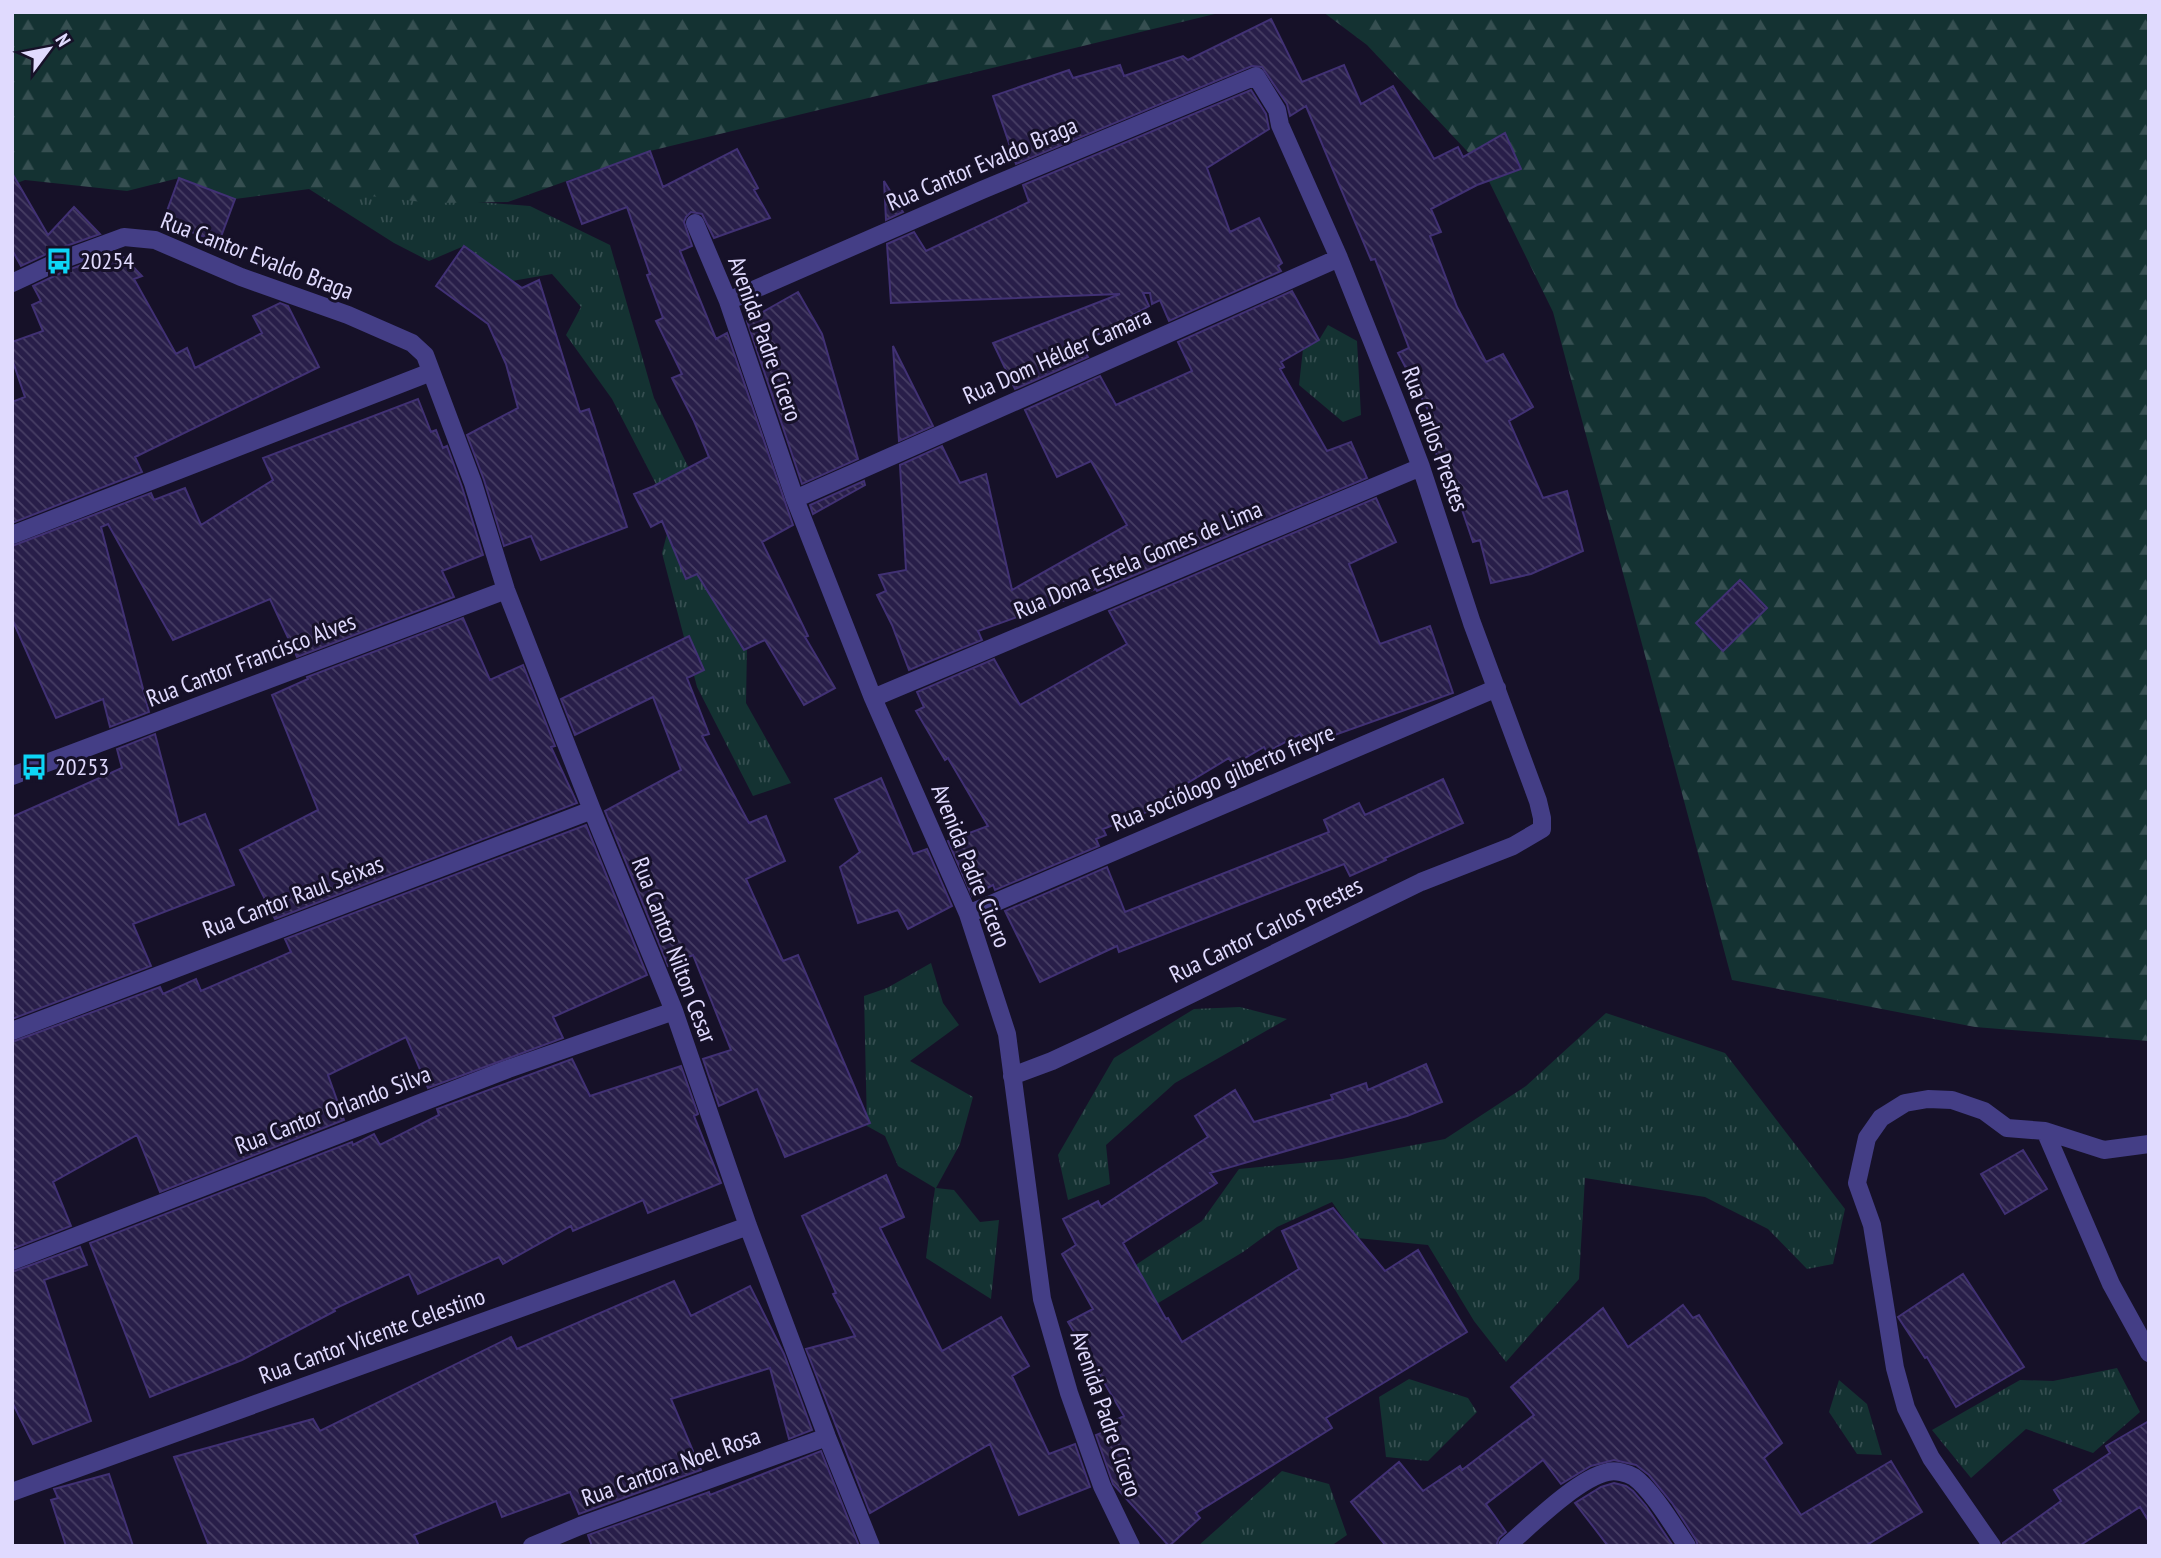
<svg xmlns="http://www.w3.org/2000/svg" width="2161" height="1558" font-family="'PT Sans Narrow',sans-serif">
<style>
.grass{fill:url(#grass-tufts)}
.forest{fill:url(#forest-firs)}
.building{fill:url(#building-back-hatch);stroke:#413174;stroke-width:2}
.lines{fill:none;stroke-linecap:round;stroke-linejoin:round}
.minor{stroke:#443e86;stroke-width:18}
.labels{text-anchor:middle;stroke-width:6;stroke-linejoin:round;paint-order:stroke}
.street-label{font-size:24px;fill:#e0dafe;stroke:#161128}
.poi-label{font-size:24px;fill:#e0dafe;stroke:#161128;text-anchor:start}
</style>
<defs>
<pattern id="grass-tufts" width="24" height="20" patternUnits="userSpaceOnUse" patternTransform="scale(1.75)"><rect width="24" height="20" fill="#143232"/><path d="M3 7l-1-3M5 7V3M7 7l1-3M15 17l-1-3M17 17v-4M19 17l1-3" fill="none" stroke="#364f51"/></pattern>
<pattern id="forest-firs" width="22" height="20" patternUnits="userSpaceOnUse" patternTransform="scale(1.75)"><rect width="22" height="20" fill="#143232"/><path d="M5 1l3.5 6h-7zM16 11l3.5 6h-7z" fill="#364f51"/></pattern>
<pattern id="building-back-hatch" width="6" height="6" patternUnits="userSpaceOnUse" patternTransform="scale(1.75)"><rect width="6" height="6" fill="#281e49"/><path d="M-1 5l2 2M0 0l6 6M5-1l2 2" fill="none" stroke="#473e64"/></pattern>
</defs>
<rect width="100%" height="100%" fill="#161128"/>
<path class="grass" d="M309,189L530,206L610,245L654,398L748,587L746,703L791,783L753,796L697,687L662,553L672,515L612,399L566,335L581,307L552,274L512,281L464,246L429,261L394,243Z
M1328,325L1357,341L1361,415L1343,422L1299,385L1303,349L1319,340Z
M931,963L943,1003L959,1025L910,1061L973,1097L960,1144L936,1188L954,1190L980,1222L999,1220L991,1299L926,1258L935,1188L898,1166L885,1136L867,1126L864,996L887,988Z
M1240,1007L1287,1019L1175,1083L1106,1145L1110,1184L1068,1200L1058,1155L1114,1058L1194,1009Z
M1606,1013L1725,1053L1845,1209L1833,1264L1807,1269L1768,1229L1705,1197L1585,1178L1579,1279L1506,1362L1474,1321L1428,1245L1357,1238L1332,1202L1277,1227L1243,1252L1130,1320L1104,1286L1202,1221L1239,1169L1342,1159L1445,1139L1526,1086Z
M2117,1368L2140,1412L2093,1453L2026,1429L1971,1478L1932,1430L2020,1380L2053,1381Z
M1409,1379L1468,1398L1477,1412L1428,1461L1386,1457L1379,1397Z
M1839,1380L1867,1404L1882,1455L1857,1454L1829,1412Z
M1282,1471L1329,1484L1347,1535L1331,1546H1198Z"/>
<path class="forest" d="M12,12H1223L650,151L508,202L431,203L309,189L235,199L179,178L127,191L25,180L12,185Z
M1323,12H2149V1041L1975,1027L1732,980L1553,312L1482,167L1367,45Z"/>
<path class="building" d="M1271,19L1302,82L1344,65L1361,104L1393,86L1434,159L1458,147L1463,157L1505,133L1521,169L1477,185L1431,209L1441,232L1430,236L1457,307L1486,362L1503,354L1533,407L1509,421L1543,498L1567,491L1583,551L1531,574L1491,583L1480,540L1473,542L1457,495L1454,496L1442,465L1425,432L1437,427L1398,353L1409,348L1375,259L1371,260L1306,106L1290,116L1287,104L1262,67L1252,66L1016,164L993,96L1069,70L1073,78L1120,65L1124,76L1183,56L1188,60Z
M1251,90L1266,114L1269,129L1207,168L1230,232L1259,218L1282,263L1278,266L1281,271L1169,321L1160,300L1152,304L1150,293H1143L1149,306L1081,344L1088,357L1015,389L993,343L1120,294L891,303L887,244L914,232L926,251L1029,202L1023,185Z
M737,149L758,188L754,190L770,218L714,238L702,214L691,212L686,217L684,222L692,246L680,251L716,339L727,333L793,525L762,542L808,636L805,637L835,688L804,705L765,640L744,650L697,574L686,579L662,521L651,527L634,494L654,486L709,457L694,421L672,378L682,374L656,321L663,318L647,275L650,274L627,207L582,224L567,182L650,151L663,187Z
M12,173L48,235L74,207L100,234L55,250L21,266L12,250Z
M179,178L235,199L219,242L163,222Z
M884,181L903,212L886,220Z
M464,246L522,288L539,280L580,412L589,409L627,527L541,560L531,536L504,546L484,480L467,435L518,408L506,364L488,324L436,286Z
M118,251L142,276L134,279L176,354L187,348L195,368L262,333L253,316L280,303L288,306L319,367L135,457L142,472L12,523V402L25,397L12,359V342L43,331L32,305L41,301L33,286L63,272Z
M1292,291L1319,340L1281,362L1284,367L1280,369L1327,451L1351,442L1367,478L1097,591L1096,589L978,631L982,640L909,670L892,625L877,595L886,591L879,575L906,570L900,465L942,446L960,483L986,474L1012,590L1127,525L1091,461L1057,477L1025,410L1100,376L1116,405L1192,371L1178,342Z
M798,292L822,334L858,459L802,484L747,321Z
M893,346L933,426L899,441Z
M418,399L431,432L436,430L443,448L447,446L462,487L483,555L442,571L454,597L297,657L270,599L173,640L108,524L101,527L149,712L110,727L103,699L56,718L12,619V546L151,493L154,500L185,488L201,525L273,480L263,458Z
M864,481L865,485L813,514L810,505Z
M1376,498L1396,542L1349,564L1380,644L1430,626L1453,693L1315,742L1314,740L1306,744L1300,734L1267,752L1264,747L1233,765L1229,758L1171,793L1175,801L1103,829L1106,835L1096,839L1099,846L995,890L993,885L972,896L948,841L988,826L948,758L945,760L916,711L924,707L917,692L994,659L1020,705L1127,644L1109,611Z
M1740,580L1767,608L1723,651L1696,623Z
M463,618L490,680L523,665L555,746L551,747L577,803L275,919L240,850L318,810L272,695L308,679L307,677Z
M689,636L704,670L687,678L709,734L702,736L749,823L766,816L785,861L746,879L783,961L798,955L870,1123L785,1157L757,1089L719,1106L703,1059L731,1050L693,955L668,966L605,811L681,770L653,697L575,735L561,699Z
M155,734L179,825L205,814L234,885L133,924L151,966L12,1019V817L122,768L117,749Z
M881,778L913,854L927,849L952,906L908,929L898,910L858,923L840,867L860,852L835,799Z
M1443,779L1463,823L1385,858L1386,860L1350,876L1344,864L1119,952L1117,946L1040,982L1005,911L1107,867L1125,912L1329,832L1324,820L1359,803L1365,815Z
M586,825L647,975L553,1017L563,1038L428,1088L406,1037L328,1075L344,1120L160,1192L137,1135L53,1182L71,1226L12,1249V1042L160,987L163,994L196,979L201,991L291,952L285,939Z
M572,1059L590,1096L681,1066L698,1114L694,1116L721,1183L648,1213L643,1200L573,1231L571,1226L503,1264L499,1257L418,1294L409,1274L334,1309L335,1311L242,1360L150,1397L90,1243L352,1142L353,1145L374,1134L380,1145L439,1115L437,1109Z
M1426,1064L1442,1102L1407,1116L1210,1173L1217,1183L1123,1243L1166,1319L1168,1318L1182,1342L1299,1269L1282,1231L1333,1208L1385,1271L1418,1250L1467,1332L1326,1418L1332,1428L1196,1513L1200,1518L1169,1546L1113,1484L1096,1435L1116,1427L1114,1421L1124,1416L1068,1322L1093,1309L1062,1254L1076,1245L1063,1219L1098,1201L1101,1207L1208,1137L1195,1116L1235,1090L1254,1122L1333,1099L1331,1095L1366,1083L1368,1090Z
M2023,1150L2047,1189L2005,1214L1981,1174Z
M886,1175L904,1217L880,1228L942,1351L1001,1317L1029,1366L1012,1376L1049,1454L1075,1444L1090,1487L1019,1515L990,1444L870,1513L806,1349L855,1336L833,1294L836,1293L802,1216Z
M80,1247L87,1265L44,1280L91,1421L33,1444L12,1402V1272Z
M1963,1274L2024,1367L1956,1407L1927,1357L1925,1358L1898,1317Z
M674,1281L691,1316L750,1286L784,1354L812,1430L789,1439L770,1368L671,1399L701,1470L579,1514L570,1492L502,1517L496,1501L414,1535L419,1546H209L174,1457L313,1419L320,1431L511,1337L517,1349Z
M1683,1305L1693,1318L1699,1315L1782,1443L1764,1458L1801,1515L1891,1461L1922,1512L1865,1546H1698L1696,1540L1672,1503L1649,1475L1636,1465L1614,1460L1591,1466L1561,1484L1543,1460L1486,1504L1506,1532L1499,1538L1496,1546H1386L1351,1502L1399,1462L1423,1491L1460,1466L1462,1470L1534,1415L1511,1387L1603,1308L1628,1347Z
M2149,1421V1522L2140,1507L2079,1546H2003V1543L2061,1501L2054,1490L2110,1453L2106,1446Z
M821,1451L859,1546H592L588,1535L709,1492L710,1495Z
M109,1474L133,1546H66L51,1500L58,1498L54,1489Z
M1614,1483L1626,1486L1633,1491L1646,1506L1673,1546H1608L1575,1503L1601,1487Z"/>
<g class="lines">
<path class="minor" d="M695,223L728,301L795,499L873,698L968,914L1007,1034L1042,1299L1069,1393L1102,1486L1131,1546
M12,283L59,261L124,237L155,240L241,277L348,315L412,343L425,355L473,483L506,590L592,810L674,1011L748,1226L827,1437L871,1546
M728,301L982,190L1256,76L1277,110L1280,125L1339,258L1399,409L1421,467L1472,623L1538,801L1542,818V829L1513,846L1421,882L1099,1039L1052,1061L1012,1076
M795,499L1339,258
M12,535L431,372
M873,698L1421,467
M12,776L506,590
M968,914L1497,688
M12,1031L592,810
M2045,1131L2111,1284L2149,1353
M12,1261L508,1069L674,1011
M12,1492L748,1226
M532,1546L580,1526L827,1437
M1507,1546C1531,1525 1578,1478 1608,1472C1616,1470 1627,1473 1634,1477C1652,1490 1674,1527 1687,1546
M1992,1546L1931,1458L1906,1408L1895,1368L1872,1225L1857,1183L1867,1138L1881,1118L1905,1103L1928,1099L1952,1100L1984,1111L2007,1128L2045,1131L2104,1150L2149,1144"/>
</g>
<defs>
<g id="bus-bare" transform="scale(2.1)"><path d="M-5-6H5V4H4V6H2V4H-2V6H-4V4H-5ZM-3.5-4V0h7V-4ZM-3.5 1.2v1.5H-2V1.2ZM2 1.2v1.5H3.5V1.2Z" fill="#0dd5f6" stroke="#161128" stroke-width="2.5" paint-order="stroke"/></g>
</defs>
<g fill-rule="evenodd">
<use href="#bus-bare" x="59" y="261"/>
<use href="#bus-bare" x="34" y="767"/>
</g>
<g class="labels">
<g class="street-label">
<text transform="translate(982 164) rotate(-23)" y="8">Rua Cantor Evaldo Braga</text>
<text transform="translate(257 256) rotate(21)" y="8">Rua Cantor Evaldo Braga</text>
<text transform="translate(765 339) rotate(70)" y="8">Avenida Padre Cicero</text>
<text transform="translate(1057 356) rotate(-24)" y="8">Rua Dom Hélder Camara</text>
<text transform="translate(1435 439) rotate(70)" y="8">Rua Carlos Prestes</text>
<text transform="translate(1138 560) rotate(-23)" y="8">Rua Dona Estela Gomes de Lima</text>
<text transform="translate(251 660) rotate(-21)" y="8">Rua Cantor Francisco Alves</text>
<text transform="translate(1223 778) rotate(-23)" y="8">Rua sociólogo gilberto freyre</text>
<text transform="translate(971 866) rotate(68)" y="8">Avenida Padre Cicero</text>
<text transform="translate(293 897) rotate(-21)" y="8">Rua Cantor Raul Seixas</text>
<text transform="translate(1266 930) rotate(-26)" y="8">Rua Cantor Carlos Prestes</text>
<text transform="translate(674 950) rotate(69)" y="8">Rua Cantor Nilton Cesar</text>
<text transform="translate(333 1110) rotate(-21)" y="8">Rua Cantor Orlando Silva</text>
<text transform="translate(372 1336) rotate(-20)" y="8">Rua Cantor Vicente Celestino</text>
<text transform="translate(1106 1414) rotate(71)" y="8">Avenida Padre Cicero</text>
<text transform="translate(671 1467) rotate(-20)" y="8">Rua Cantora Noel Rosa</text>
</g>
<g class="poi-label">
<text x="80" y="269">20254</text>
<text x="55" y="775">20253</text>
</g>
</g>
<rect width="2161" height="1558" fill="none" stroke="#e0dafe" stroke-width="28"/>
<g transform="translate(49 49) rotate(58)" stroke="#161128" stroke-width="5" paint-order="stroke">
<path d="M0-5L12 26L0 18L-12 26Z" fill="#e0dafe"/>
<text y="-10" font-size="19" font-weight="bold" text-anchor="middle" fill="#e0dafe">N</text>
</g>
</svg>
